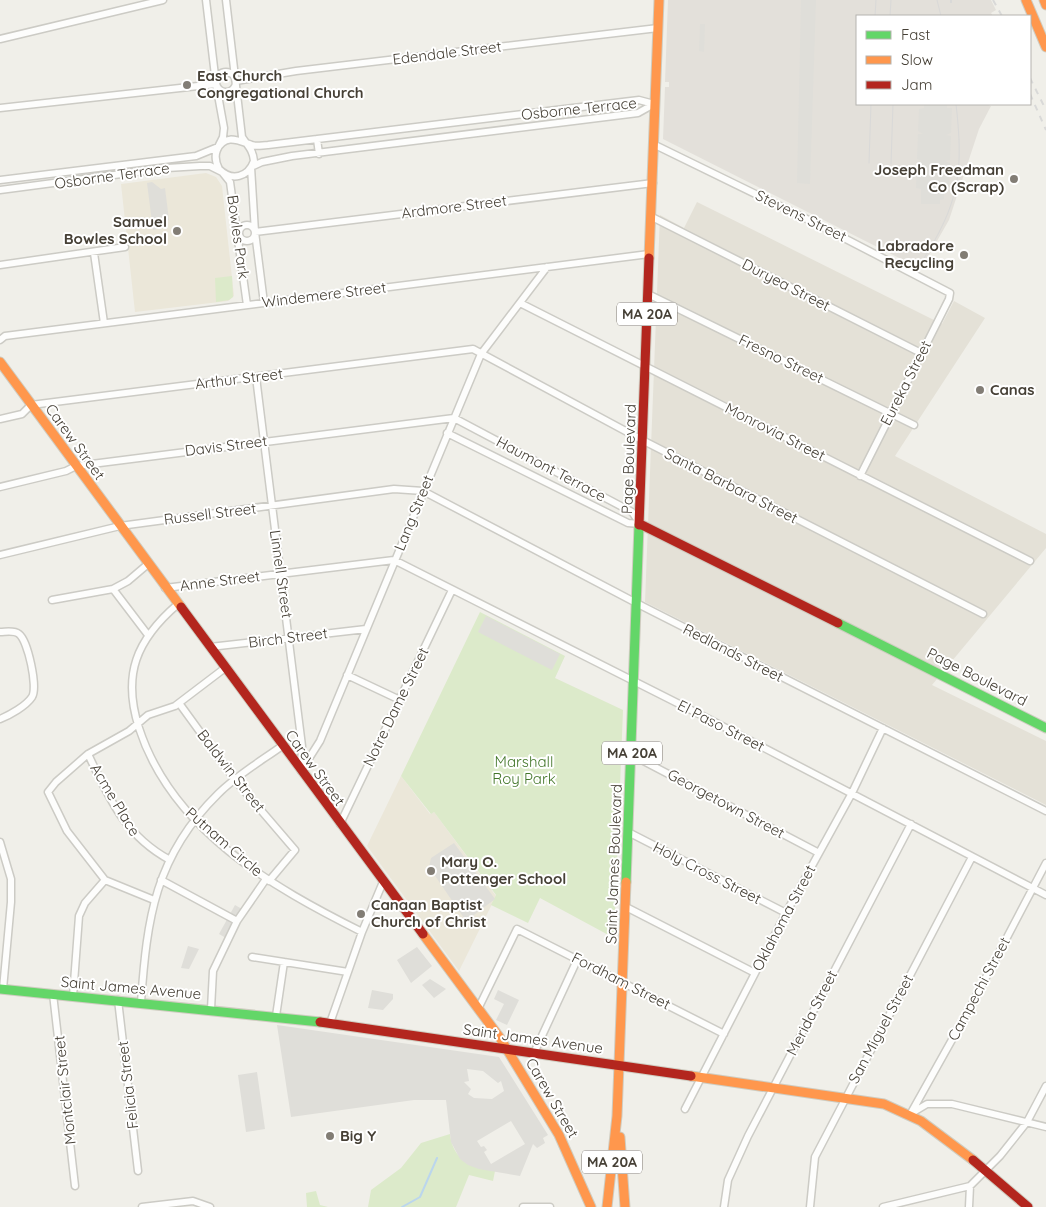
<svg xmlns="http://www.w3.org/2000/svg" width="1046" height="1207" font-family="Quicksand,sans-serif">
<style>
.residential{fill:#e4e1d7}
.industrial{fill:#e3e0da}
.education{fill:#ebe7d9}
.green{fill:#dceaca}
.parking{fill:#dfded9;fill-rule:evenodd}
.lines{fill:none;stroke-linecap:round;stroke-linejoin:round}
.stream{stroke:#bbd6ed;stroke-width:2}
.street-casing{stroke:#cccbc5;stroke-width:9}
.fast-casing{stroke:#cfccc0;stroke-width:11}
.slow-casing{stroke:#cfccc0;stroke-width:11}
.jam-casing{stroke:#cfccc0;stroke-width:11}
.street{stroke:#fdfdfc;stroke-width:6}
.fast{stroke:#63d668;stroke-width:9}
.slow{stroke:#ff974d;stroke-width:9}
.jam{stroke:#b3261e;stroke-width:9}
.tram{stroke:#d9d9d8;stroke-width:1}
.rail{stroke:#d9d9d8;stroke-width:2;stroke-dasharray:6 6;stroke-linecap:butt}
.poi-dot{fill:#827d75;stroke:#fff;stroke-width:2}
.labels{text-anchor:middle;stroke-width:4;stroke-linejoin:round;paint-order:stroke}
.shield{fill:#fff;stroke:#7e7972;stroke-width:1}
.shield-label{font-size:14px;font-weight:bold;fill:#464036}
.street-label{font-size:15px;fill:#464036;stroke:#fff}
.poi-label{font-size:15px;font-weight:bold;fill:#464036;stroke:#fff;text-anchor:start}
.park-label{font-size:15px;fill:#43762a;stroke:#fff}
</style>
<rect width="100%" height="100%" fill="#f0efe9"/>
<path class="residential" d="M697,202L942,324L954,301L985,318L895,456L1046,534V548L932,685L1046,741V805L645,602L660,215L684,228Z"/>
<path class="industrial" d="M668,0H991L996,10L991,13L993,16H857V104H986L991,106L979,129L949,220L921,269L663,139L665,87H669V82H665Z"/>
<path class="education" d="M206,173L216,177L222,186L234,296L228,301L135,312L121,184Z
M401,776L430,814L434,812L496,896L459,971L367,846Z"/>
<path class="green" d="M232,276L233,297L229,300L216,302L215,278Z
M480,612L565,656L555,678L623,710L614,938L540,898L528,923L491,905L496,895L434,812L431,814L401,776Z
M450,1134C453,1161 472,1167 495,1171L493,1181L469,1175L456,1207H368L371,1190L401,1168L421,1143Z
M316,1191L320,1205L328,1207H307L306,1193Z"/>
<path class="parking" d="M801,0H816L810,184L797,183Z
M700,24H705L704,52L699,51Z
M924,104H947V108H952L951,133L946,135L951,136L950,160L945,161L950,163L949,188H944V199L940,200V204H921V189L916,188L917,162L922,161L917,159L918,134H923L918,131L919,109L924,108Z
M152,182L161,189L165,188L169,220L165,221L158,229L153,230L147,183Z
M486,616L560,654L552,670L478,632Z
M454,843L495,899L466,921L429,867L431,858Z
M235,905L242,909L226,938L219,934Z
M188,946L199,949L189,969L181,968Z
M417,947L432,966L411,983L397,960Z
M430,979L446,989L434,998L422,985Z
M372,990L393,994V999L383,1010L368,1008Z
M498,990L519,1000L507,1025L496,1020L504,1004L494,999Z
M277,1025L499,1057L548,1135L543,1138L545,1143L537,1148L533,1144L520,1176L479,1169L468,1165L460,1159L451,1142L446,1100H414L291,1117ZM467,1069L483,1071L498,1083L501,1081L504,1091L492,1099L474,1098L468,1094L471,1089L464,1082L469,1081ZM511,1121L525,1144L491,1164L484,1152L487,1150L484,1146L481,1147L477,1141Z
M257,1072L265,1129L246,1132L238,1075Z"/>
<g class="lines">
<path class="stream" d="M402,1207L420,1197L437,1158"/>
<g class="street-casing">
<path id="street" d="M226,0L242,137C248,146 253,150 254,161C248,177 232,182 219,169C216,163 214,157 217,150C225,133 239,141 252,145C256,147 263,145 268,145L639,100L654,104
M0,39L163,0
M216 82a10 10 0 1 1 20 0a10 10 0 1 1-20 0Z
M236,81L296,71L658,28
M0,108L216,84
M317,139L319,154
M653,144L819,225L950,293L949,299L860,476
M0,180L196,156L218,147L223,137L224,128L216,84L206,0
M0,190L167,168L200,166H210L222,172L230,182L247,305
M652,217L921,353
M239 233a8 8 0 1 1 16 0a8 8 0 1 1-16 0Z
M255,232L653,183
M94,253L104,323
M0,265L125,247
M648,294L914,425
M264,303L255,232L251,167L262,162L292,156L638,113L654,104
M520,303L1030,561
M0,340L5,336L649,254
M256,377L302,746L301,770
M0,419L22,414L31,405L473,349L644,441L983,614
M447,433L628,523L640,524
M0,487L66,471L76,466L454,418L632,512L639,522
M0,555L120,526L394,489L423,491L644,607L1046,811
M165,588L394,560L703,716L1046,895
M113,589L148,635
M52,600L113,589L128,581L148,564
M178,604C136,640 122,675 139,728C172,830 272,887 362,932
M0,632C6,632 14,630 19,634C28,641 38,687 32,697C26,706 10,715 0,719
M210,647L366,629
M347,675L400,700
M179,703L235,780L295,850L269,881
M88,754C109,798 125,836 170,860
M632,755L819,853
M301,771L320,741L481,354L547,267
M340,824L452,590
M628,832L786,913
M0,842L11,879V902L3,989
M161,880L237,921
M154,900L105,880L67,831L48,792L56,782L88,754L129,731L148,715L175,706L225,668
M626,907L755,973
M252,957L348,972
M53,994L75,1186
M73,996L79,916L85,903L105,880
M118,1000L138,1171
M141,1002C147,918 155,856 218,794C237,775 261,761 282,746
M211,1009L213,971L237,921L266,879
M478,1009L517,929L724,1034
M276,1016L284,962
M330,1023L362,932L383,882
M534,1053L578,958
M685,1109L786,913L852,793L883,728
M911,1113L972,1004L1046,863
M912,1113L927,1104H952L1046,1127
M142,1207L193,1201L210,1207
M523,1207H550
M724,1207L728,1180L748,1136L911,824
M810,1207L815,1157L972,857
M883,1207L970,1186L1000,1156L1027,1122L1046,1086
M969,1207L970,1186"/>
</g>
<g class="fast-casing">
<path id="fast" d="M838,623L1046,728
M626,882L639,525
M0,989L320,1022"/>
</g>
<g class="slow-casing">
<path id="slow" d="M1026,0L1046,47
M1044,0L1046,5
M649,258L659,0
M0,362L181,607
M423,934L500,1038L559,1135L591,1207
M691,1076L884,1104L921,1121L973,1160
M620,1137L625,1207
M607,1207L617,1116L626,882"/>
</g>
<g class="jam-casing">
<path id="jam" d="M640,524L838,623
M639,525L649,258
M181,607L423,934
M320,1022L691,1076
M973,1160L1028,1207"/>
</g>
<use href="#street" class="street"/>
<use href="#fast" class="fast"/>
<use href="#slow" class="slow"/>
<use href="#jam" class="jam"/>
<path class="tram" d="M937,0L941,16
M875,16L876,0
M890,16L891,0
M869,163L871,104
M891,164L893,104
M921,263C959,204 964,173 956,104"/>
<path class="rail" d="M951,0V3
M993,0L1002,16
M1030,78L1046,110
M1030,94L1046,130"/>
</g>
<g class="poi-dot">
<circle cx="187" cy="85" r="5"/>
<circle cx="1014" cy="179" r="5"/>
<circle cx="177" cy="231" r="5"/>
<circle cx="964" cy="255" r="5"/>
<circle cx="980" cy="390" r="5"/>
<circle cx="431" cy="871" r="5"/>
<circle cx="361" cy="914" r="5"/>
<circle cx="330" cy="1136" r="5"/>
</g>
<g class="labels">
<g class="shield">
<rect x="617" y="302.5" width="60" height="23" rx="4"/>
<rect x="602" y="741.5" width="60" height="23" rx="4"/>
<rect x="582" y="1150.5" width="60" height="23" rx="4"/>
</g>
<g class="shield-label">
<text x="647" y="319">MA 20A</text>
<text x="632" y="758">MA 20A</text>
<text x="612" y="1167">MA 20A</text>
</g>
<g class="street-label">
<text transform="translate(447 53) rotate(-7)" y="5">Edendale Street</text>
<text transform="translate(579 109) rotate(-6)" y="5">Osborne Terrace</text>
<text transform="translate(112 176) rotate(-8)" y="5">Osborne Terrace</text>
<text transform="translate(454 207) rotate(-7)" y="5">Ardmore Street</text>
<text transform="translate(801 216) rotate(26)" y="5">Stevens Street</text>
<text transform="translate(238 237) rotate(82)" y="5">Bowles Park</text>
<text transform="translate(786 285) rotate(27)" y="5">Duryea Street</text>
<text transform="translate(324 295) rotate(-7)" y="5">Windemere Street</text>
<text transform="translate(781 359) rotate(26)" y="5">Fresno Street</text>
<text transform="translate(239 379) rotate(-7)" y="5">Arthur Street</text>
<text transform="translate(906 383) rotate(-63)" y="5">Eureka Street</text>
<text transform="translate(775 432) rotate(27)" y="5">Monrovia Street</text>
<text transform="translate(75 442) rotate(54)" y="5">Carew Street</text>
<text transform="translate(226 446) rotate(-7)" y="5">Davis Street</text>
<text transform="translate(629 459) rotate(-88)" y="5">Page Boulevard</text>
<text transform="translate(551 469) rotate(28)" y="5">Haumont Terrace</text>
<text transform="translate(731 486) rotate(27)" y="5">Santa Barbara Street</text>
<text transform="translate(414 513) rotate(-68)" y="5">Lang Street</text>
<text transform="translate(210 514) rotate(-7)" y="5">Russell Street</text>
<text transform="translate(281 574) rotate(82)" y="5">Linnell Street</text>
<text transform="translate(220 581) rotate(-7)" y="5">Anne Street</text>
<text transform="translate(288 638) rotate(-7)" y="5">Birch Street</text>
<text transform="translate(733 653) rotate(27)" y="5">Redlands Street</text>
<text transform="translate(977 677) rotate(27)" y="5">Page Boulevard</text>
<text transform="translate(396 707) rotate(-64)" y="5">Notre Dame Street</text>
<text transform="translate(721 726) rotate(27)" y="5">El Paso Street</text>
<text transform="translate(315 768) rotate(54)" y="5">Carew Street</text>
<text transform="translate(231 771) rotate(52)" y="5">Baldwin Street</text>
<text transform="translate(115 800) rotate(59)" y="5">Acme Place</text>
<text transform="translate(726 804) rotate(28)" y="5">Georgetown Street</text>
<text transform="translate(224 842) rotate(41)" y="5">Putnam Circle</text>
<text transform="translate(614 864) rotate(-88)" y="5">Saint James Boulevard</text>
<text transform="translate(707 873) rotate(27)" y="5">Holy Cross Street</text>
<text transform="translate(784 918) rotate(-62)" y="5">Oklahoma Street</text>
<text transform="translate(621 981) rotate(27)" y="5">Fordham Street</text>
<text transform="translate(131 988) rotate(5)" y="5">Saint James Avenue</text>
<text transform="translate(979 989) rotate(-62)" y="5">Campechi Street</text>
<text transform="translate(812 1013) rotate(-63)" y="5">Merida Street</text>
<text transform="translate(881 1029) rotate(-62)" y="5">San Miguel Street</text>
<text transform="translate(533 1039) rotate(8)" y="5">Saint James Avenue</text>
<text transform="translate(128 1085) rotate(-97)" y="5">Felicia Street</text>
<text transform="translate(65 1090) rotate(-96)" y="5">Montclair Street</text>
<text transform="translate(552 1098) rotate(60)" y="5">Carew Street</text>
</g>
<g class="poi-label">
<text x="197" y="81">East Church<tspan x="197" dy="17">Congregational Church</tspan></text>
<text x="1004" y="175" text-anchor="end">Joseph Freedman<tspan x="1004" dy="17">Co (Scrap)</tspan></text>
<text x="167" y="227" text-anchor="end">Samuel<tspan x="167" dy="17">Bowles School</tspan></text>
<text x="954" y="251" text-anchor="end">Labradore<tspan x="954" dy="17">Recycling</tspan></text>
<text x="990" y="395">Canas</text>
<text x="441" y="867">Mary O.<tspan x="441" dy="17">Pottenger School</tspan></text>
<text x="371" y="910">Canaan Baptist<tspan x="371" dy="17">Church of Christ</tspan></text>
<text x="340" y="1141">Big Y</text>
</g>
<g class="park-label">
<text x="524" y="767">Marshall<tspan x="524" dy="17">Roy Park</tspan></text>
</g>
</g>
<rect x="856" y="15" width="175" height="90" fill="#ffffff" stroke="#b5b3af"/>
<rect x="866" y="31" width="25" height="8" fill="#63d668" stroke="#b5b3af"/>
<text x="901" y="40" font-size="15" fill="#464036">Fast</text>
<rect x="866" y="56" width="25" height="8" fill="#ff974d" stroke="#b5b3af"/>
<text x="901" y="65" font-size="15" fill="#464036">Slow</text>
<rect x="866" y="81" width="25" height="8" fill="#b3261e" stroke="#b5b3af"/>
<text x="901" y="90" font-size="15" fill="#464036">Jam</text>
</svg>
